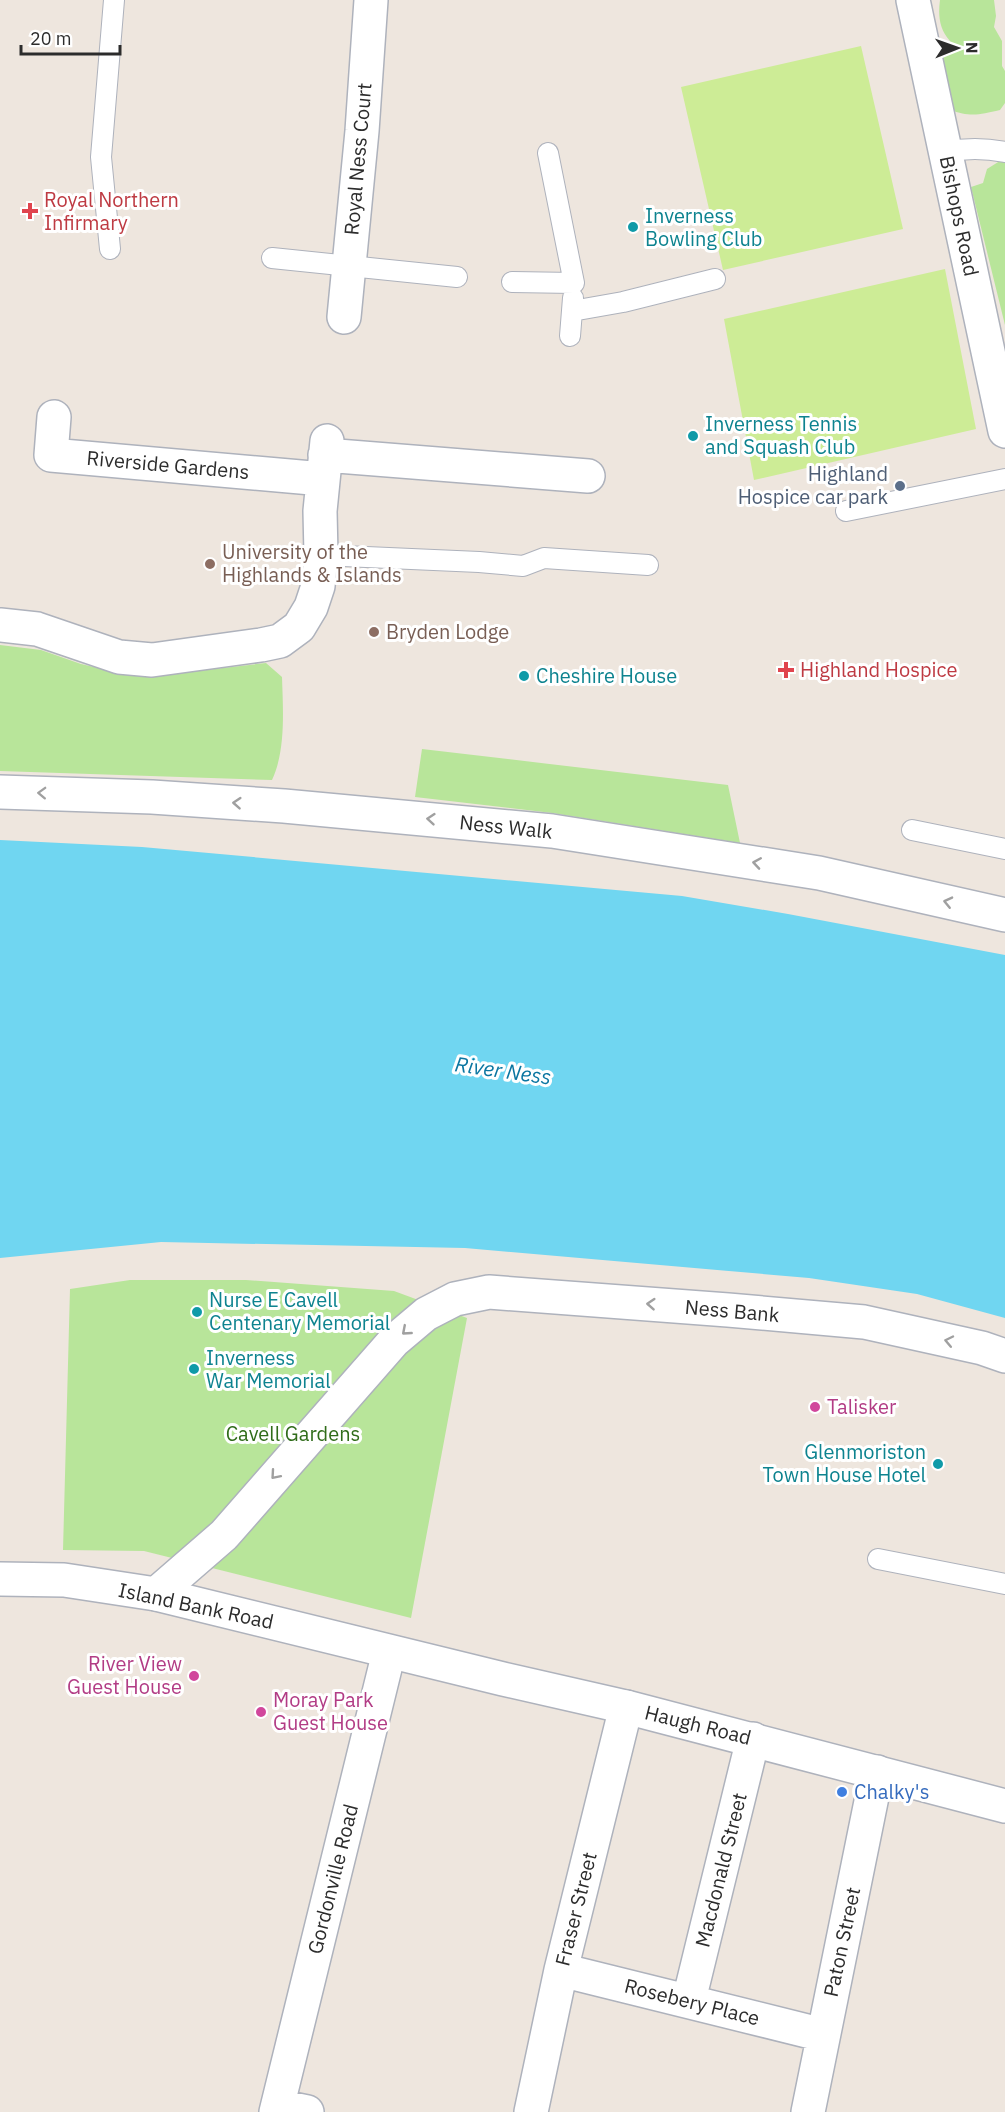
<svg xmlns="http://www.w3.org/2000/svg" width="1005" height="2112" font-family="'IBM Plex Sans',sans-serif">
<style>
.green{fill:#b8e59a}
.pitch{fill:#cdec96}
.water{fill:#70d6f1}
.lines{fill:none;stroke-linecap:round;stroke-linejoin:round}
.lane-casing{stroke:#aeb2bc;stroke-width:22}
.street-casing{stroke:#aeb2bc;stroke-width:36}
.secondary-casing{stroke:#aeb2bc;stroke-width:36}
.lane{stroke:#fff;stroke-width:20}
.street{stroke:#fff;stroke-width:33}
.secondary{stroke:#fff;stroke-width:33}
.oneway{stroke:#a0a0a0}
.health-dot{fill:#e0444e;stroke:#fff;stroke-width:2}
.culture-dot{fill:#0f9aa8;stroke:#fff;stroke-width:2}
.service-dot{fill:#5c6f8a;stroke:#fff;stroke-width:2}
.education-dot{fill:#8d6e63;stroke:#fff;stroke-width:2}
.hotel-dot{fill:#d1479c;stroke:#fff;stroke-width:2}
.shop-dot{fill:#3f7fe0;stroke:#fff;stroke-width:2}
.labels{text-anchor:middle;stroke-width:6;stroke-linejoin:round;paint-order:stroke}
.street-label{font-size:20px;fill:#2c2c2c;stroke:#fff}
.health-label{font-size:20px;fill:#be3a42;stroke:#fff;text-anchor:start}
.culture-label{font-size:20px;fill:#0d838f;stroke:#fff;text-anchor:start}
.service-label{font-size:20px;fill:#4e5e75;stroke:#fff;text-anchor:end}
.education-label{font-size:20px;fill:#785e54;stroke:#fff;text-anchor:start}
.hotel-label{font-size:20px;fill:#b23c85;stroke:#fff;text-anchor:start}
.park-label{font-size:20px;fill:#306c1a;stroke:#fff}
.shop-label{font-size:20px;fill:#366cbe;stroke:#fff;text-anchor:start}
.water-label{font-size:21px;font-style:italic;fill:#0b76a1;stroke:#fff}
</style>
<rect width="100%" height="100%" fill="#eee6de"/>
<path class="green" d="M940,0H994L996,16L994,27L1002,41V66L1005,71V103L1000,110C979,115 970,117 950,110C938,76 935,74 950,41C939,29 938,15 940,0Z
M1003,159L1005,160V325L971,187L983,183L987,169Z
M0,645L41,650L81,664L120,673L152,676L266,663L282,677C283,710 286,750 272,780L0,771Z
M422,749L728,785L740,843L552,813L415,797Z
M130,1280H246L394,1291L467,1318L411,1618L144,1551L63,1550L70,1289Z"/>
<path class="pitch" d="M861,46L903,229L723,270L681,87Z
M945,269L976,429L754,480L724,319Z"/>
<path class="water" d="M0,840L142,847L682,896L788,914L1005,955V1318L917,1294L809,1278L465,1248L161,1242L0,1258Z"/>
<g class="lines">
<g class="lane-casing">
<path id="lane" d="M945,152C965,148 985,148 1005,152
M110,249L101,157L114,0
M272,258L457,277
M512,282L574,283L548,153
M572,311L623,302L715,279
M570,336L573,298
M846,511L1005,479
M321,555L479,562L523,566L544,558L648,565
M912,830L1005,849
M878,1559L1005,1584"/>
</g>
<g class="street-casing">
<path id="street" d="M913,0L1005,431
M344,317L362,131L371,0
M54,417L51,455L323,479
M325,455L588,476
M0,625L37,629L119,657L152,660L261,645L280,641L299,627L311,607L318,586L321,555L320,511L327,441
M0,792L152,797L284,806L552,831L819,873L1005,915
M156,1594L224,1535L394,1341L426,1314L455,1299L489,1292L728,1310L864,1322L982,1348L1005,1356
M561,1970L823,2035
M689,2000L753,1739
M278,2106L307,2112
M276,2112L389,1652
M531,2112L561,1970L626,1707
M808,2112L877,1772"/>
</g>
<g class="secondary-casing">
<path id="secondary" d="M0,1579L64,1580L156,1594L503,1679L626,1707L1005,1806"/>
</g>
<use href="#lane" class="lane"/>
<use href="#street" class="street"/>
<use href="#secondary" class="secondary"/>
</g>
<defs><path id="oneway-chevron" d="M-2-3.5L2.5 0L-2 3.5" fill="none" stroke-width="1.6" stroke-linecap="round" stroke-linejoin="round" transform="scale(1.5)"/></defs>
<g class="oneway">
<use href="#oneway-chevron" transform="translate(42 793) rotate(-178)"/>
<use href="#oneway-chevron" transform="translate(237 803) rotate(-176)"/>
<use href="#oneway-chevron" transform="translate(431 819) rotate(-175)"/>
<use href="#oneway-chevron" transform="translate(757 863) rotate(-171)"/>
<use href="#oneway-chevron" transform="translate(948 902) rotate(-167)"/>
<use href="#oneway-chevron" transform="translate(651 1304) rotate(-176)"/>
<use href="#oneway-chevron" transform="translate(406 1331) rotate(139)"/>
<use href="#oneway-chevron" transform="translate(949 1341) rotate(-168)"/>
<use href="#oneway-chevron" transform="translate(275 1475) rotate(131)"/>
</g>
<g class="health-dot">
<path d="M27 202h6v6h6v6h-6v6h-6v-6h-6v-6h6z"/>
<path d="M783 661h6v6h6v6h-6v6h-6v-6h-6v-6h6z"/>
</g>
<g class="culture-dot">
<circle cx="633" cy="227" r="6"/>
<circle cx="693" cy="436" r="6"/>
<circle cx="524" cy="676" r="6"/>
<circle cx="197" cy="1312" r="6"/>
<circle cx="194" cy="1369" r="6"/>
<circle cx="938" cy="1464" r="6"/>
</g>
<circle class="service-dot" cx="900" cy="486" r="6"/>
<g class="education-dot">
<circle cx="210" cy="564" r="6"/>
<circle cx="374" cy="632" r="6"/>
</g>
<g class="hotel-dot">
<circle cx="815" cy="1407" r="6"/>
<circle cx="194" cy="1676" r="6"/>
<circle cx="261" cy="1712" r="6"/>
</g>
<circle class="shop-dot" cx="842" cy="1792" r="6"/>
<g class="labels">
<g class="street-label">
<text transform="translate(358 159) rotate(-85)" y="7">Royal Ness Court</text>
<text transform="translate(959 216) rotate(78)" y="7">Bishops Road</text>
<text transform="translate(168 465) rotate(5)" y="7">Riverside Gardens</text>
<text transform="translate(506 827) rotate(6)" y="7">Ness Walk</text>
<text transform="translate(732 1311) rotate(5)" y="7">Ness Bank</text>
<text transform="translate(196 1606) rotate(12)" y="7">Island Bank Road</text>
<text transform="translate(698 1725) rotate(14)" y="7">Haugh Road</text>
<text transform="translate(721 1870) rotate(-76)" y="7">Macdonald Street</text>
<text transform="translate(333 1879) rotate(-76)" y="7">Gordonville Road</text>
<text transform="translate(576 1909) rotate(-76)" y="7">Fraser Street</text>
<text transform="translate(842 1942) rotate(-78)" y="7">Paton Street</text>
<text transform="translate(692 2002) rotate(14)" y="7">Rosebery Place</text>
</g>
<g class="health-label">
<text x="44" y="207">Royal Northern<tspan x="44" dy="23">Infirmary</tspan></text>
<text x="800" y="677">Highland Hospice</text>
</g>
<g class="culture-label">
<text x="645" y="223">Inverness<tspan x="645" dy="23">Bowling Club</tspan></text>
<text x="705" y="431">Inverness Tennis<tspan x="705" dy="23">and Squash Club</tspan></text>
<text x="536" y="683">Cheshire House</text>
<text x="209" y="1307">Nurse E Cavell<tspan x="209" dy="23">Centenary Memorial</tspan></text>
<text x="206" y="1365">Inverness<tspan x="206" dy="23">War Memorial</tspan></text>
<text x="926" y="1459" text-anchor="end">Glenmoriston<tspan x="926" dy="23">Town House Hotel</tspan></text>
</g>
<g class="service-label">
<text x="888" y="481">Highland<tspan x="888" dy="23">Hospice car park</tspan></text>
</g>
<g class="education-label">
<text x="222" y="559">University of the<tspan x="222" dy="23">Highlands &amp; Islands</tspan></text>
<text x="386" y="639">Bryden Lodge</text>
</g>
<g class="hotel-label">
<text x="827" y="1414">Talisker</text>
<text x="182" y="1671" text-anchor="end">River View<tspan x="182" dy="23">Guest House</tspan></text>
<text x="273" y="1707">Moray Park<tspan x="273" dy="23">Guest House</tspan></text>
</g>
<g class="park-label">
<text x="293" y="1441">Cavell Gardens</text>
</g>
<g class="shop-label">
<text x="854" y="1799">Chalky's</text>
</g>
<g class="water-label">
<text transform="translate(503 1071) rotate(8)" y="7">River Ness</text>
</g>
</g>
<g transform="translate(957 48) rotate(89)" stroke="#ffffff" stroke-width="4.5" paint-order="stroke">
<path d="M0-4.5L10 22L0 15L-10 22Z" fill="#2c2c2c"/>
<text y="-9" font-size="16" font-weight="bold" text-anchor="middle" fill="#2c2c2c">N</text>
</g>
<path d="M21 45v9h99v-9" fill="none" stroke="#2c2c2c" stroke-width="3"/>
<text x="30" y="45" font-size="18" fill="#2c2c2c" stroke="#ffffff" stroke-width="4.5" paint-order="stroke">20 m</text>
</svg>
